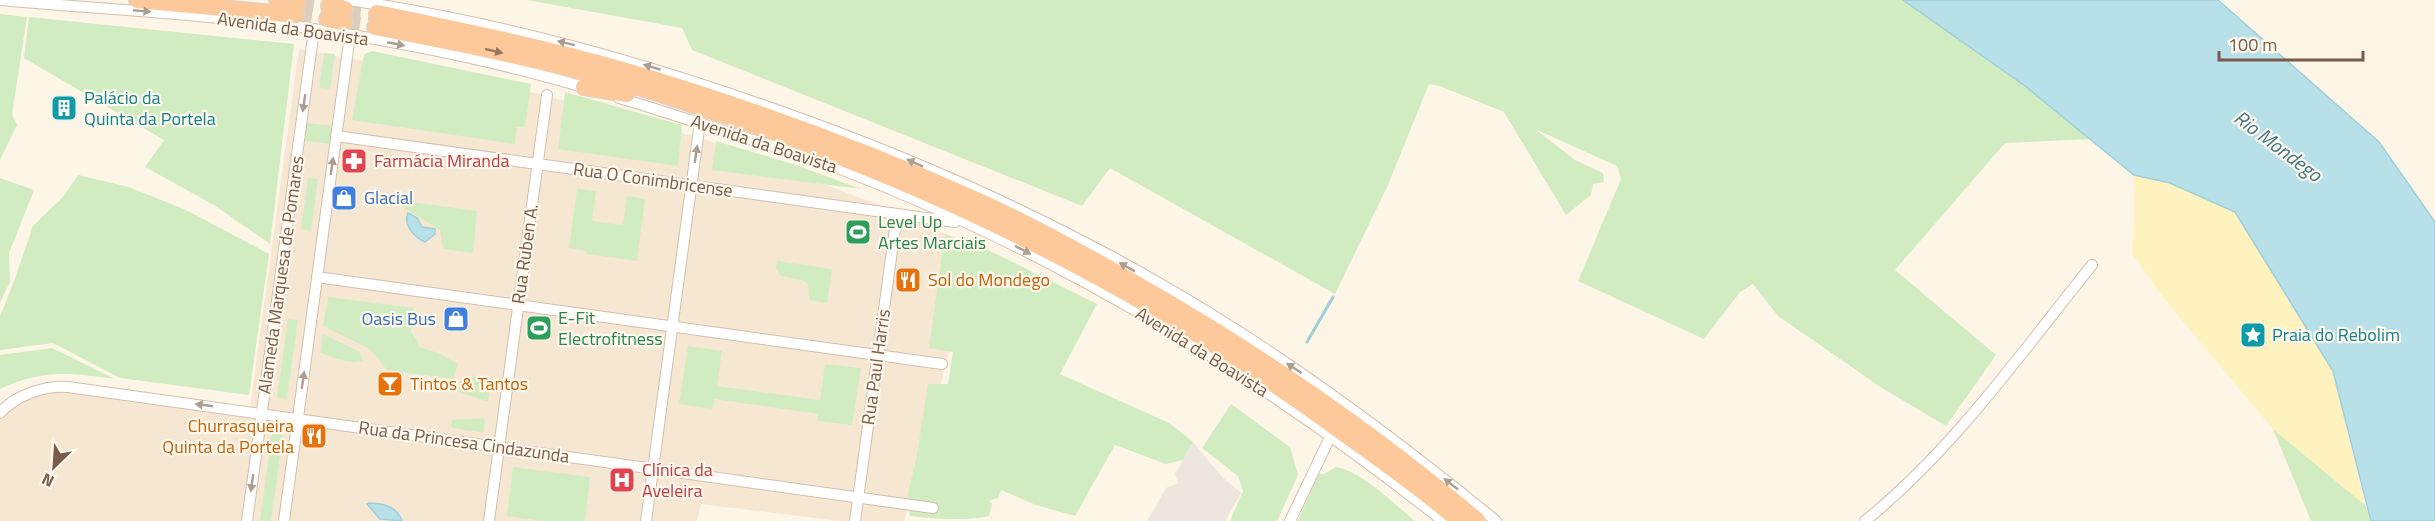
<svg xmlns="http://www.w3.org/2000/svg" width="2435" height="521" font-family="'Titillium Web',sans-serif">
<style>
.residential{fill:#f6e7d3}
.industrial{fill:#ede6df}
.green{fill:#d2ecc2}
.sand{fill:#fef2be}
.water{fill:#b8e0e8;stroke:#9ecfdb;stroke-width:1.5}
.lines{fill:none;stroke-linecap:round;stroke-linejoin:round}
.stream{stroke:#9ecfdb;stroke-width:3}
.trunk-tunnel{stroke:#dccebe;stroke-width:16;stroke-dasharray:16 8;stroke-linecap:butt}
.minor-casing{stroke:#d2bfad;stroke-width:12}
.trunk-casing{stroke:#dcd4cf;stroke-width:18}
.minor{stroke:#fff;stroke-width:10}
.trunk{stroke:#fdc99a;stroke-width:16}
.oneway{fill:#ae9d91}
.oneway2{fill:#99765c}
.labels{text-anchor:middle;stroke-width:4.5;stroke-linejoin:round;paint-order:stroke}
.street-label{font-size:18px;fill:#785b48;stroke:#fff8ec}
.culture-label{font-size:18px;fill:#0d838f;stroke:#fff8ec;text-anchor:start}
.health-label{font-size:18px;fill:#be3a42;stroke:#fff8ec;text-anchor:start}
.shop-label{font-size:18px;fill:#366cbe;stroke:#fff8ec;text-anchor:start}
.leisure-label{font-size:18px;fill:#27864d;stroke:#fff8ec;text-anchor:start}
.food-label{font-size:18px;fill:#c56008;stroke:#fff8ec;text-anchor:start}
.water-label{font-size:20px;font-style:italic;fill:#3e7785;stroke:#fff8ec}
</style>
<rect width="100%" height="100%" fill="#fdf5e5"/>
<path class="residential" d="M299,49L535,93L707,140L882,206L977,248L904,521H839L701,504L697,521H0V410L34,394L58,391L250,408Z"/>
<path class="industrial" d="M1193,442L1222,477L1241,493L1225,521H1147L1166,488L1178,483L1175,474Z"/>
<path class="green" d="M527,0H1903L2025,86L2091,139L2005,143L1895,270L1996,355L1946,426L1882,388L1778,316L1753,284L1740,292L1704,339L1578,281L1621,179L1617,166L1535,129L1575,160L1603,173L1604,182L1593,184L1591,195L1566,215L1504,112L1440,86L1429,84L1387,187L1335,294L1110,168L1082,206L692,50L682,28Z
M0,14L27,17L12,114L17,125L0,160Z
M29,17L294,44L270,244L214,205L145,167L164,140L24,58Z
M372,51L531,84L525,127H517L515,144L352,120L363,59L365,54Z
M324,53L335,54L330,89L319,88Z
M565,92L682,125L678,166L558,149Z
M307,123L332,126L330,144L305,141Z
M716,141L796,165L861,189L712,170Z
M78,175L129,187L186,210L269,254L249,395L120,378L53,343L0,350V316L13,284L33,226L63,197Z
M0,178L34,190L9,253L10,282L0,303Z
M308,178L318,179L311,231L301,229Z
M577,189L596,191L592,221L623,225L627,196L645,199L637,261L587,254V251L569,248Z
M390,199L477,211L473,253L443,249L440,230Z
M945,234L982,247L1097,304L1060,374L1169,423L1193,442L1183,460L1166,464L1115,445L1075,516L1036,505L1001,490L998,498L988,501L992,504L989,516C967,521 934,519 910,516L908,493L917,455L928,384H948L953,352L929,348Z
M777,261L832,269L827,303L809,300L808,284L802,280L781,276L776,268Z
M328,297L414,308L411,332L418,342L419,347L438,353L458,364L453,379L387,370L370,349L323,326Z
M288,319L298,320L287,399L277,397Z
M323,334L360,352L363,360C351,366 333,357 321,353Z
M688,346L722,351L717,386L820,400L825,364L861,368L852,425L817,421L818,414L715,399L713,409L679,404Z
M52,348L115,379C69,373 44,369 0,389V355Z
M469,376L491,378L488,402L457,391L460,380Z
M1231,404L1290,447L1298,475L1277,521H1230L1243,491L1238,476L1202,448Z
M483,418L485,420L484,433L453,428L451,426L452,420Z
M2273,429L2365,505L2371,521H2311Z
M272,434L283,435L271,521H260Z
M513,467L590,477L585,521H542L507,516Z
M1336,467C1363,472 1394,504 1415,521H1298L1318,474H1324Z"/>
<path class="sand" d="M2134,175L2170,183L2235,212L2333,371L2365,505L2273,429L2165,300L2132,253L2134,231Z"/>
<path class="water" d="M1903,0H2218L2379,142L2435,222V521H2371L2333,371L2235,212L2170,183L2134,175L2025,86Z
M408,213L417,218L422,227L435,229V234L425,242C414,237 403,225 408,213Z
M369,503C383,503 397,506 402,521L380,519L367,504Z"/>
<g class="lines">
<path class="stream" d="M1307,342L1333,297"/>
<path class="trunk-tunnel" d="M298,2L329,6
M345,9L377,13
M296,15L327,19
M344,22L375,27"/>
<g class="minor-casing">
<path id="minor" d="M0,0C100,9 201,14 300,27C396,41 497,61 590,89
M349,0C494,21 633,59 771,108C934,165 1093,238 1238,331C1328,389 1413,453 1496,521
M619,98C664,111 709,127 753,140C782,149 810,157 838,168C1057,252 1259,375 1443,521
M336,136L955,222
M317,277L942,364
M0,413C15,395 46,385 68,387L933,508
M247,521L314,30
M284,521L350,35
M489,521L547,95
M646,521L700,122
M855,521L897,214
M1290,521L1331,435
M1865,521C1954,449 2021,353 2092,265"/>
</g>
<g class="trunk-casing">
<path id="trunk" d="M137,0L296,15
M277,0L298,2
M329,6L345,9
M377,13C459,30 542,47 623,70C745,106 865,150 981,202C1036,227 1088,256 1140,286C1259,354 1373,432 1478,521
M327,19L344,22
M375,27C456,43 537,59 617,81C652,90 686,103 721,114C943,188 1154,294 1343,433C1382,461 1422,489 1459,521
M584,87L627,94"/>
</g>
<use href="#minor" class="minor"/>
<use href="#trunk" class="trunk"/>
</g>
<defs><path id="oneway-solid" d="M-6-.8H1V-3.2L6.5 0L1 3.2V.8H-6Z" transform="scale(1.5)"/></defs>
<g class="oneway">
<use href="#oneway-solid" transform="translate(142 11) rotate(5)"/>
<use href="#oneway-solid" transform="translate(566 43) rotate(-166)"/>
<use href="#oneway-solid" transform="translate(396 44) rotate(11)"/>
<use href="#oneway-solid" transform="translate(652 67) rotate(-163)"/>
<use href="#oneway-solid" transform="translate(304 103) rotate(98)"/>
<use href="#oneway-solid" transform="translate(696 154) rotate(-82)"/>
<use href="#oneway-solid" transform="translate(915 163) rotate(-156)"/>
<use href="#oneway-solid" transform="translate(332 166) rotate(-82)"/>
<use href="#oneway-solid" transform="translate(1023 250) rotate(27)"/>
<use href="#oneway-solid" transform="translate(1127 267) rotate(-151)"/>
<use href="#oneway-solid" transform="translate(1294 368) rotate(-147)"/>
<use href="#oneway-solid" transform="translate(303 380) rotate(-82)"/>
<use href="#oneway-solid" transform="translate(204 405) rotate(-172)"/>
<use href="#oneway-solid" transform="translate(252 483) rotate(98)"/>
<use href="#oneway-solid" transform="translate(1451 484) rotate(-142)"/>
</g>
<use class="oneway2" href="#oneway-solid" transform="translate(494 51) rotate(13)"/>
<defs>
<g id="building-square" transform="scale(1.35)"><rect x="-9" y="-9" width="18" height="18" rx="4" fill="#0f9aa8" stroke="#fff8ec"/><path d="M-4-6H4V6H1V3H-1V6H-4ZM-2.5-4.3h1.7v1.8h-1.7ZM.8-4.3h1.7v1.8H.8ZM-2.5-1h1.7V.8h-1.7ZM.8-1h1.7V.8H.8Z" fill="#fff"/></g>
<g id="pharmacy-square" transform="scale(1.35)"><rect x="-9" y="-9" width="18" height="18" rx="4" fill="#e0444e" stroke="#fff8ec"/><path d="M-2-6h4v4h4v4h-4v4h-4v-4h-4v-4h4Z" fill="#fff"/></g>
<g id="shop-square" transform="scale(1.35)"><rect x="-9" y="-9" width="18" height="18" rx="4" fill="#3f7fe0" stroke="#fff8ec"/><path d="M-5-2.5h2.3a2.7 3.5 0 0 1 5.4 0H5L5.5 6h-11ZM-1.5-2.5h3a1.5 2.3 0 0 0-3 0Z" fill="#fff"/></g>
<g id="stadium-square" transform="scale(1.35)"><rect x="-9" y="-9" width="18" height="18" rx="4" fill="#2e9e5b" stroke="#fff8ec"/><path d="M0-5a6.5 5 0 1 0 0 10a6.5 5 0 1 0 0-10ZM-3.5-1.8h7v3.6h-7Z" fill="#fff"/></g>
<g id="restaurant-square" transform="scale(1.35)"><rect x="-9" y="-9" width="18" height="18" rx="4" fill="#e8710a" stroke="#fff8ec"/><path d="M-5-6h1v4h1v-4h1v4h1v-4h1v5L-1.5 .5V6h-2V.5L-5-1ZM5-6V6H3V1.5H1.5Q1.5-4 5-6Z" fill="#fff"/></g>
<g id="sight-square" transform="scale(1.35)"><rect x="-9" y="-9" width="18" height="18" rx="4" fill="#0f9aa8" stroke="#fff8ec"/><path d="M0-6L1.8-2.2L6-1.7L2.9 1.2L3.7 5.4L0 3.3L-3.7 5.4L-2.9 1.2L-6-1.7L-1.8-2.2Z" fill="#fff"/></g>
<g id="bar-square" transform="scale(1.35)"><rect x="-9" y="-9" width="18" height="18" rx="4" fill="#e8710a" stroke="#fff8ec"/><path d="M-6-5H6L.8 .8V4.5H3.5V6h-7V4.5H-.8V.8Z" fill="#fff"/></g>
<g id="hospital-square" transform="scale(1.35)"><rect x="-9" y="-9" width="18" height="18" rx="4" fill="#e0444e" stroke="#fff8ec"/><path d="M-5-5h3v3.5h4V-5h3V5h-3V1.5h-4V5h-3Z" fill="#fff"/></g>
</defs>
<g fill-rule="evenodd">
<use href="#building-square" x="64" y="108"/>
<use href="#pharmacy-square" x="354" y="161"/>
<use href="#shop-square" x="344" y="198"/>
<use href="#stadium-square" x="858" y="232"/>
<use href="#restaurant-square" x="908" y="280"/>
<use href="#shop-square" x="456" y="319"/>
<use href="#stadium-square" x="539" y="328"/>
<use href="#sight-square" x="2253" y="335"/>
<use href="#bar-square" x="390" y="384"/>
<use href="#restaurant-square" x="314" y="436"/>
<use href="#hospital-square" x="622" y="480"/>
</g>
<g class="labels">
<g class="street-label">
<text transform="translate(293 29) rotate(8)" y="6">Avenida da Boavista</text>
<text transform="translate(764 144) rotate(18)" y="6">Avenida da Boavista</text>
<text transform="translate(653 180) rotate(8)" y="6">Rua O Conimbricense</text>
<text transform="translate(525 254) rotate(-82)" y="6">Rua Ruben A.</text>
<text transform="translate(281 275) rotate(-82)" y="6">Alameda Marquesa de Pomares</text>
<text transform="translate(1202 352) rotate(32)" y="6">Avenida da Boavista</text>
<text transform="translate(876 367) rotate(-82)" y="6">Rua Paul Harris</text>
<text transform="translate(464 442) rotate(8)" y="6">Rua da Princesa Cindazunda</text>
</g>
<g class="culture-label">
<text x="84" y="104">Palácio da<tspan x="84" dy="21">Quinta da Portela</tspan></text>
<text x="2272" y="341">Praia do Rebolim</text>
</g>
<g class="health-label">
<text x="374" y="167">Farmácia Miranda</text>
<text x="642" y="476">Clínica da<tspan x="642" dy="21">Aveleira</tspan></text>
</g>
<g class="shop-label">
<text x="364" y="204">Glacial</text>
<text x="436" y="325" text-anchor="end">Oasis Bus</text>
</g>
<g class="leisure-label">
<text x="878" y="228">Level Up<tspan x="878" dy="21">Artes Marciais</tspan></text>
<text x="558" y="324">E-Fit<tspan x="558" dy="21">Electrofitness</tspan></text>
</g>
<g class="food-label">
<text x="928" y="286">Sol do Mondego</text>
<text x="410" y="390">Tintos &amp; Tantos</text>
<text x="294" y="432" text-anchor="end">Churrasqueira<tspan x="294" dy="21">Quinta da Portela</tspan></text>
</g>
<g class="water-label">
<text transform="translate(2278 146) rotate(37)" y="7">Rio Mondego</text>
</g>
</g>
<g transform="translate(54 467) rotate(205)" stroke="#fff8ec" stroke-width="4.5" paint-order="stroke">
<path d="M0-4.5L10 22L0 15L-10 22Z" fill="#785b48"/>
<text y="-9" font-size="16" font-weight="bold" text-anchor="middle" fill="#785b48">N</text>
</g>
<path d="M2219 51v9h144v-9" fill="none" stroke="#785b48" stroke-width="3"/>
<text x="2228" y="51" font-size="18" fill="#785b48" stroke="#fff8ec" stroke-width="4.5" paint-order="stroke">100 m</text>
</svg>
